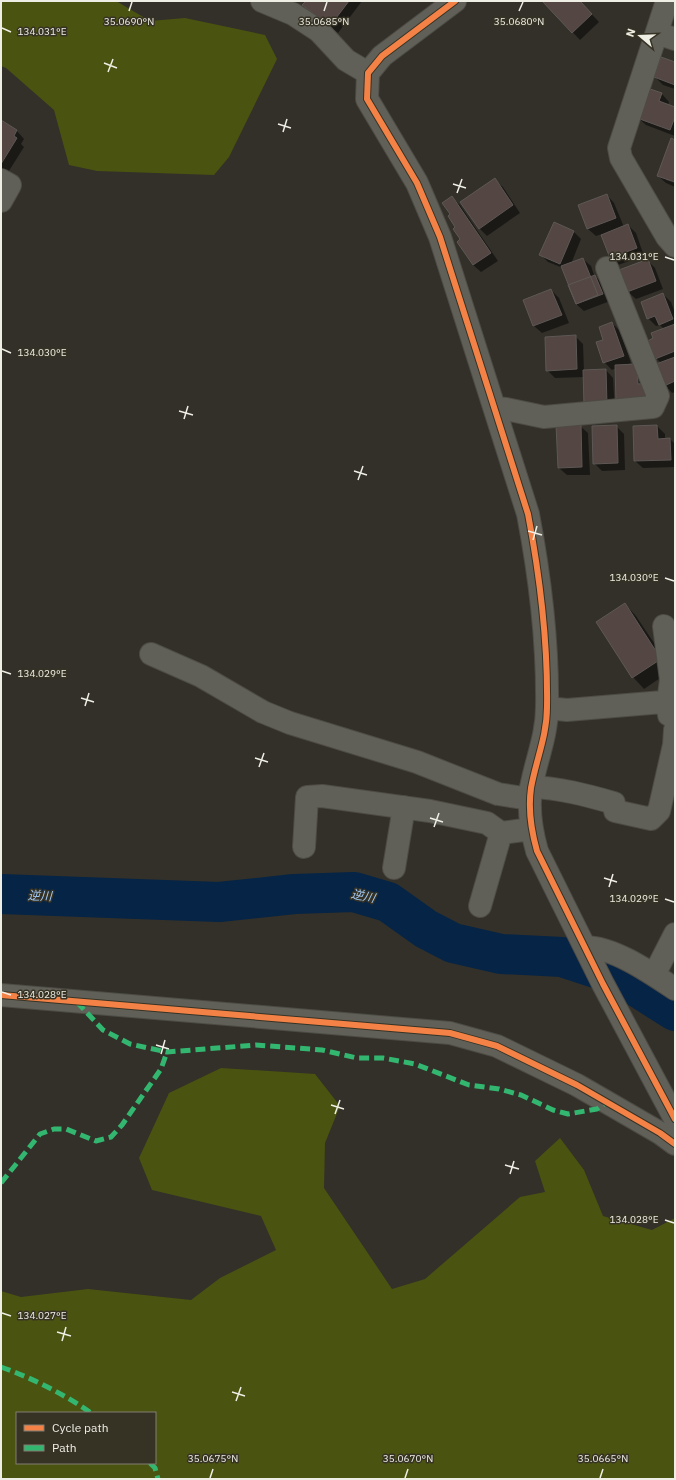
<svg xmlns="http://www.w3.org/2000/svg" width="676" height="1480" font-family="'IBM Plex Sans','Noto Sans JP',sans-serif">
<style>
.green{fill:#4b5310;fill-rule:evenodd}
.shadow{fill:#0007}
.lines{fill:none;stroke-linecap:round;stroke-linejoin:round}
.river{stroke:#052446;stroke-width:40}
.building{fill:#544642;stroke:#5d5855}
.minor-casing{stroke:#4d4b44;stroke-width:24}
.minor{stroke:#606059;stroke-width:22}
.quiet{stroke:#33b770;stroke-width:5;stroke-dasharray:10 5;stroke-linecap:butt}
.cycleway-casing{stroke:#363325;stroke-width:8}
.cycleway{stroke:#f48246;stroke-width:6}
.ticks{fill:none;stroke:#efeee5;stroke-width:1.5}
.labels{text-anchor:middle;stroke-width:3;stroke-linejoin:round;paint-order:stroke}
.water-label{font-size:12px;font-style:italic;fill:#a4cbfa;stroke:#363325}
.ticks-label{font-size:10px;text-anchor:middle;fill:#efeee5;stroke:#363325;stroke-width:3;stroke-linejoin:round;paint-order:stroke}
</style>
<rect width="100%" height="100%" fill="#323029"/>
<path class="green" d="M1,1H116L150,21L185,18L265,35L277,59L229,157L214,175L97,171L69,165L54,110L6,68L1,66Z
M221,1068L315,1074L340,1106L325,1143L324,1188L392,1289L425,1279L520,1197L545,1192L535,1161L560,1138L584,1170L603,1216L652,1230L675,1218V1479H1V1291L21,1297L88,1289L191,1300L220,1278L276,1250L261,1216L152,1190L139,1158L169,1093ZM17,1413H155V1463H17Z"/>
<path class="shadow" d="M307,1H362L338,33L304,5Z
M543,1H579L599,22L580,40Z
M675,63V89L663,85L655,77Z
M648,89L662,94L669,102L668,106L675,108V136L646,125L638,118Z
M1,121L17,131L24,139L21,144L24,147L7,174L1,170Z
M675,141V181L666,178V180L675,183V187L666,183L658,176Z
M495,180L503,187L520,213L487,236L479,228Z
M607,195L614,203L624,227L628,225L636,233L644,256L618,265L611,258L602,234L596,236L588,229Z
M452,198L460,205L498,261L481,272L473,265L451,214Z
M573,231L581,239L571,264L583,259L591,266L594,275L603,284L610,301L584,311L576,304L563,268L548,262L541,255Z
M647,260L655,268L663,289L636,299L628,292L620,271Z
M551,290L559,298L569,323L542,333L534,326L524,301Z
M663,294L671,302L675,313V392L672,393L665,385L661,363L656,358L664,329L660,325L656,326L648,318Z
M612,323L620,331L631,363L626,365H637L653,409L616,368L612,370L604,362V340Z
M575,336L583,344L584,371L606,370L613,378L615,412L584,377L555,378L547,370Z
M580,426L588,433L590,475H567L559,468Z
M616,426L624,434L625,470L602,471L594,463Z
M657,426L665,434V439H670L675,444V467L643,468L635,461Z
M625,604L636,616L672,670L644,689L633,677Z"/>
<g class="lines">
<path class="river" d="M1,894L219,902L294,894L354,892L388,902L426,929L453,943L501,954L562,957L620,976L675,1011"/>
</g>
<path class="building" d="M306,1H349L330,26L302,5Z
M542,1H580L592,14L572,33Z
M661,57L675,62V85L654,77Z
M647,88L662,93L659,101L675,107V117L670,130L637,118Z
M1,120L17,130L14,136L17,138L1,164Z
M671,138L675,140V182L657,176Z
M495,178L513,205L479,229L460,202Z
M607,194L616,218L587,229L578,205Z
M452,196L491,253L473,265L457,242L460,239L453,229L455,227L448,216L450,214L442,203Z
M554,222L574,231L560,264L539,255Z
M628,224L637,248L610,258L601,235Z
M583,258L598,295L576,304L561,266Z
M648,259L656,281L627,292L619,270Z
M595,275L603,294L576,304L568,285Z
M551,289L562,315L533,326L523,300Z
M663,293L673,319L659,325L655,316L647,319L641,302Z
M612,322L624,356L603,363L596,342L603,340L599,327Z
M675,324V351L655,359L648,341L653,338L651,333Z
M576,335L577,369L546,371L545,337Z
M675,357V381L664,386L656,364Z
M637,364L638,384L645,383L646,401L616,402L615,365Z
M606,369L607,405L584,406L583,370Z
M581,424L582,467L558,468L556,425Z
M617,425L618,463L593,464L592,426Z
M657,425L658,439L670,438L671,460L634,461L633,426Z
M625,603L661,659L632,678L596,622Z"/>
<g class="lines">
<g class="minor-casing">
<path id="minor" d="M262,1L293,14L319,31L346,60L368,73
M455,1L382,56L368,73L367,99L417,183L440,237L528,514C540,577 548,643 547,707C547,736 536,760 531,788C528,809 531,830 537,851L603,984L675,1119
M667,1L619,148L621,158L667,237L675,246
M657,33L675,39
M1,180L10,185L1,201
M495,408L506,409L544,417L653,407L658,396L607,268
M664,626L671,680L668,702L669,715
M151,654L201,676L263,712L290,723L417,762L498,794L530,799
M547,708L567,710L675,701
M531,787C560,788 586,795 614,803L615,811L651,819L659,811L674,745L675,730
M304,847L307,797L322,796L430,811L487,823L501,833L531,829
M394,868L404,807
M480,906L501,833
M585,947C614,947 651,973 675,989
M654,975L675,934
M1,995L450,1033L497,1046L577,1085L660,1133L675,1144"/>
</g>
<use href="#minor" class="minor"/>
<path class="quiet" d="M77,1002L103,1030L130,1044L167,1052L256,1045L322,1050L357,1058H383L415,1064L469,1085L499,1089L521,1095L553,1110L568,1114L597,1109L607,1102
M1,1183L40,1134L54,1129H66L96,1141L111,1137L122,1125L161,1069L167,1052
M1,1367C32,1378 64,1394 91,1413
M150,1463L155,1468L158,1479"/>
<g class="cycleway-casing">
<path id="cycleway" d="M455,1L382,56L368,73L367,99L417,183L440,237L528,514C540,577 548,643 547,707C547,736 536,760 531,788C528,809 531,830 537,851L603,984L675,1119
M1,995L450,1033L497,1046L577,1085L660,1133L675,1144"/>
</g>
<use href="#cycleway" class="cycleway"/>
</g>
<path class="ticks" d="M129,11L132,2M324,11L327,2M519,11L523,2M2,28L11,32M104,63L117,68M108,72L113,59M278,124L291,128M283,132L287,119M453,184L466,188M457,193L462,179M665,257L674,260M2,349L11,353M179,411L193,415M184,419L188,406M354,471L367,475M358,480L363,466M528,531L542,535M533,540L537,526M665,578L674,581M2,671L11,674M81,698L94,702M85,706L89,693M255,758L268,762M259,767L264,753M430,818L443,822M434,827L439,813M604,878L617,882M609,887L613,874M665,899L674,902M2,992L11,995M156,1045L169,1049M161,1054L165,1040M331,1105L344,1109M335,1114L340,1100M505,1165L519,1169M510,1174L514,1161M665,1220L674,1223M2,1313L11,1316M57,1332L71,1336M62,1341L66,1327M232,1392L245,1396M236,1401L241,1387M210,1478L213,1469M405,1478L408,1469M600,1478L603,1469"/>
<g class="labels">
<g class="water-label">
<text transform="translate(40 896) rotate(2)" y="4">逆川</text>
<text transform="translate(363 896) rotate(12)" y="4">逆川</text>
</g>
</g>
<g class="ticks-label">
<text x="129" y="25">35.0690°N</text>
<text x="324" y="25">35.0685°N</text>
<text x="519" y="25">35.0680°N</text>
<text x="42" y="35">134.031°E</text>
<text x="634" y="260">134.031°E</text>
<text x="42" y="356">134.030°E</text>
<text x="634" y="581">134.030°E</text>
<text x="42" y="677">134.029°E</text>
<text x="634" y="902">134.029°E</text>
<text x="42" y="998">134.028°E</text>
<text x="634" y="1223">134.028°E</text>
<text x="42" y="1319">134.027°E</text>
<text x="213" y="1462">35.0675°N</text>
<text x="408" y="1462">35.0670°N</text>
<text x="603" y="1462">35.0665°N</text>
</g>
<rect width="676" height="1480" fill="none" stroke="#efeee5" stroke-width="4"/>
<rect x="16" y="1412" width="140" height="52" fill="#363325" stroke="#807e72"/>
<rect x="24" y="1425" width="20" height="6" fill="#f48246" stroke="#807e72"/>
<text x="52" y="1432" font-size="12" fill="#efeee5">Cycle path</text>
<rect x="24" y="1445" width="20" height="6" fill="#33b770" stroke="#807e72"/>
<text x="52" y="1452" font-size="12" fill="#efeee5">Path</text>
<g transform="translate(640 36) rotate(289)" stroke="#363325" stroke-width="3" paint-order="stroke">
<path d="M0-3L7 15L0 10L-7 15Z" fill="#efeee5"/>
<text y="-6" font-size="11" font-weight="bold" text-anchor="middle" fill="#efeee5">N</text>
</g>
</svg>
